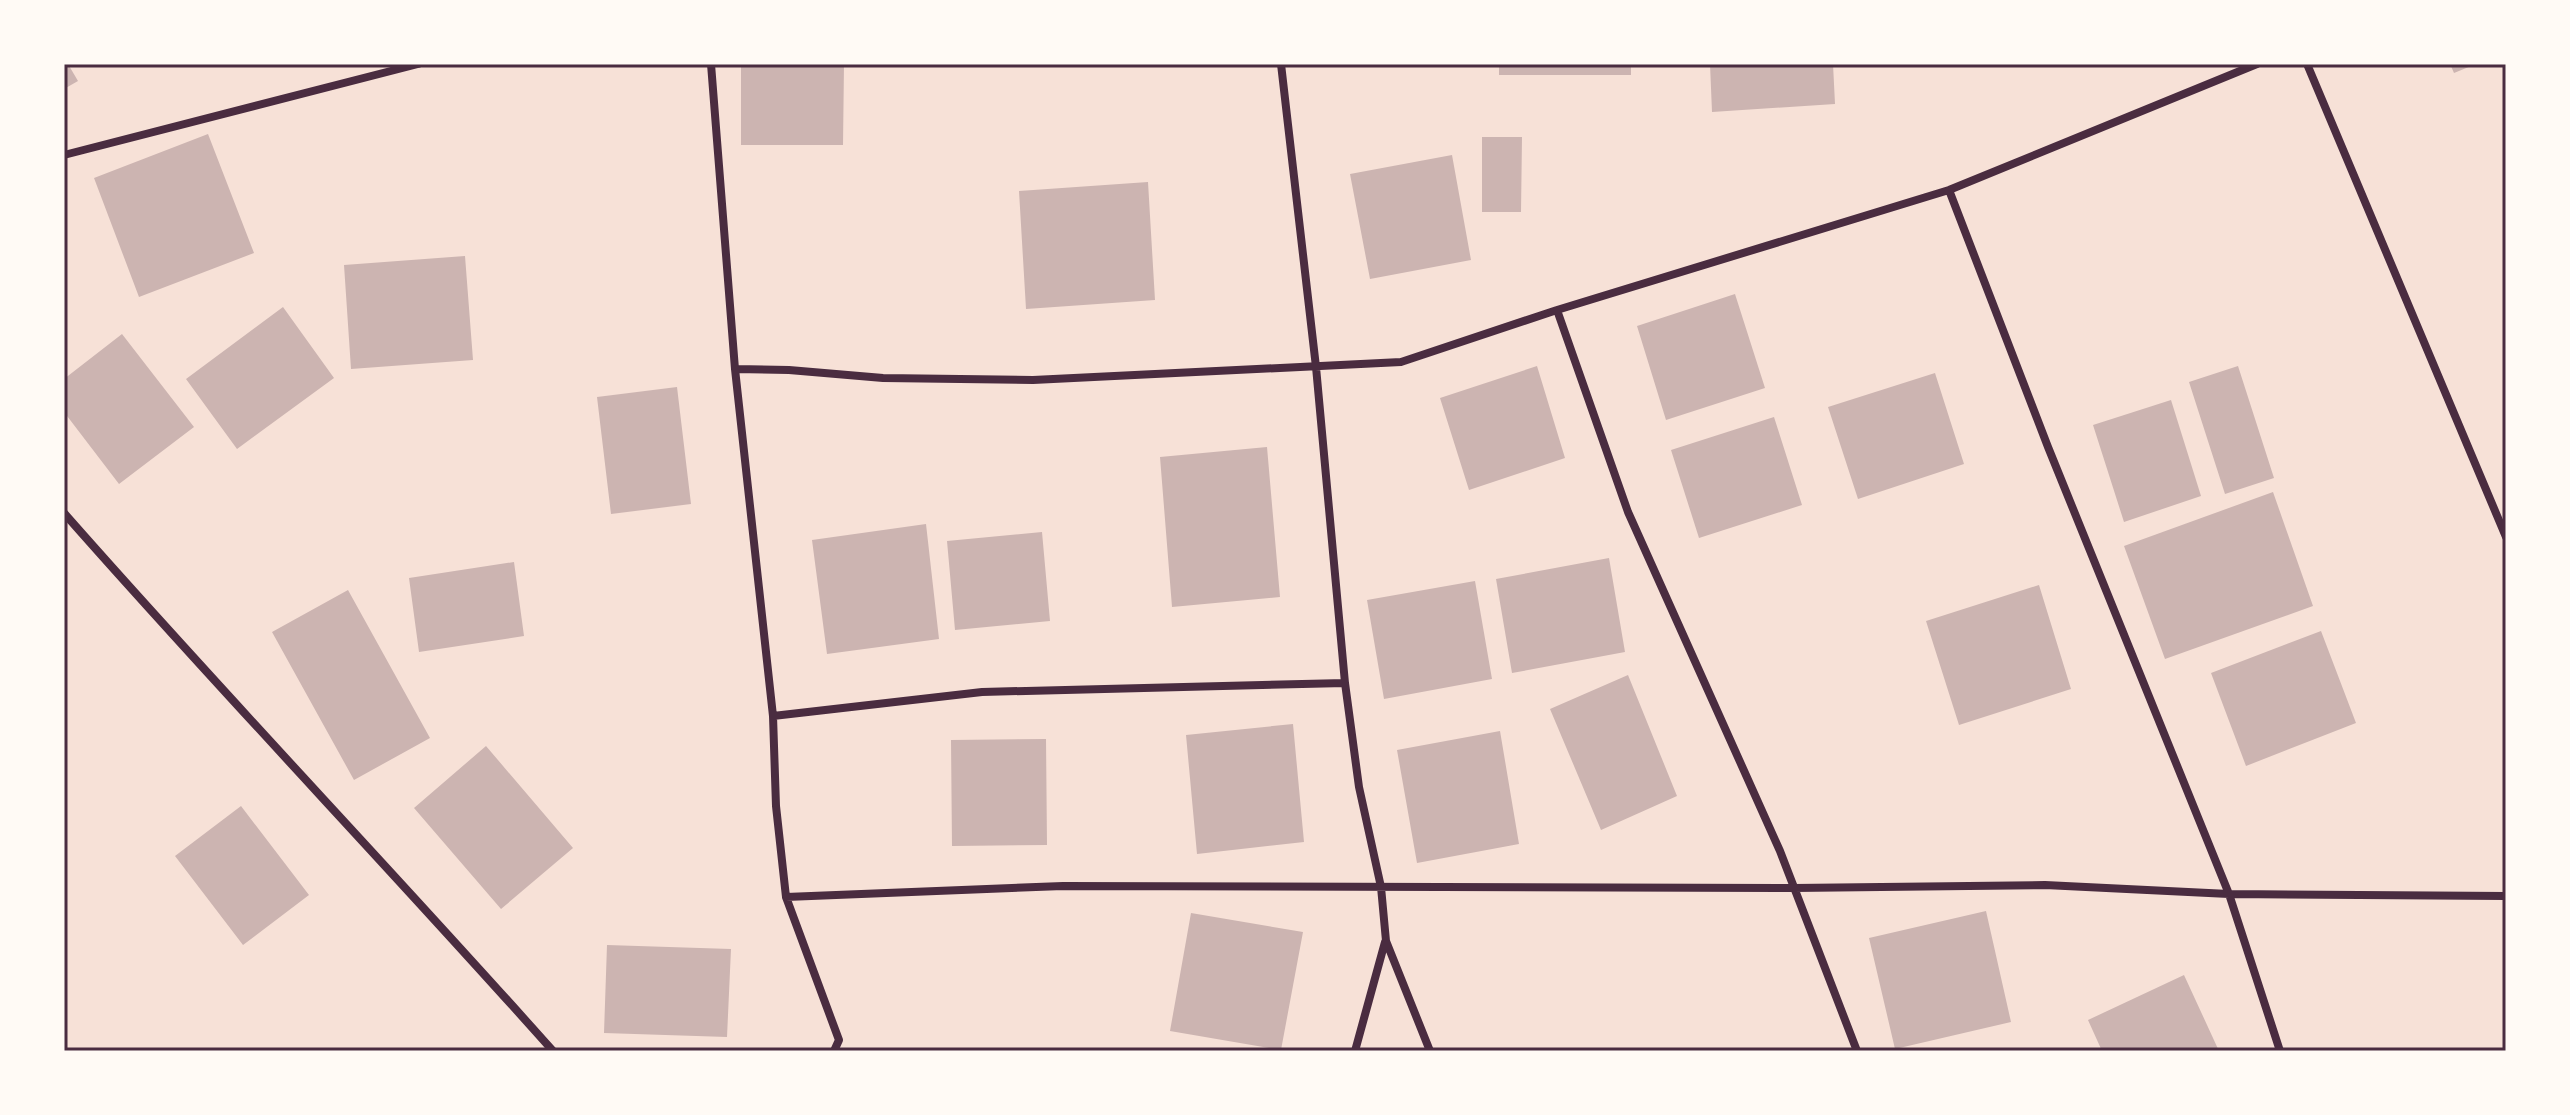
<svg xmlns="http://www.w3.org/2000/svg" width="2570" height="1115" font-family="'Fira Sans',sans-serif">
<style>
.building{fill:#ccb4b1}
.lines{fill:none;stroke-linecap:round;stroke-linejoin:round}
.minor{stroke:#4a2c40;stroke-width:8}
.neatline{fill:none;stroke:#4a2c40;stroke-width:3}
</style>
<rect width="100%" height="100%" fill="#f7e1d7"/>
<path class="building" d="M64,64H68L78,81L64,89Z
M741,64H844L843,145H741Z
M1499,64H1631V75H1499Z
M1710,64H1833L1835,104L1712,112Z
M2450,64H2476L2454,73Z
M208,134L254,253L139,297L94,178Z
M1482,137H1522L1521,212H1482Z
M1452,155L1471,260L1370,279L1350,174Z
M1148,182L1155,300L1026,309L1019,191Z
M465,256L473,360L351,369L344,265Z
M1735,294L1765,388L1666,420L1637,326Z
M283,307L334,378L237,449L186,379Z
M122,334L194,427L119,484L64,412V379Z
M1537,366L1565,458L1469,490L1440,398Z
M2238,366L2274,478L2225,494L2189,382Z
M1935,373L1964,464L1858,499L1828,407Z
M677,387L691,504L611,514L597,397Z
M2171,400L2201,496L2124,522L2093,425Z
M1774,417L1802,505L1699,538L1671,450Z
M1267,447L1280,597L1172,607L1160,457Z
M2273,492L2313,606L2165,659L2124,546Z
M926,524L939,639L827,654L812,540Z
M1042,532L1050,621L955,630L947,541Z
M1609,558L1625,652L1512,673L1496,579Z
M514,562L524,636L419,652L409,578Z
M1475,581L1492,679L1384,699L1367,600Z
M2039,585L2071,689L1959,725L1926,621Z
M348,590L430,738L354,780L272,632Z
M2321,631L2356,723L2246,766L2211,673Z
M1628,675L1677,796L1601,830L1550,709Z
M1293,724L1304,842L1197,854L1186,735Z
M1500,731L1519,844L1417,863L1397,750Z
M1046,739L1047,845L952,846L951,740Z
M486,746L573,848L501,909L414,808Z
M241,806L309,895L243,945L175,856Z
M1986,911L2011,1022L1895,1049L1869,938Z
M1191,913L1303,932L1281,1050L1170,1031Z
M607,945L731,949L727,1037L604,1033Z
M2184,975L2219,1051H2102L2088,1020Z"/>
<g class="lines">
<path class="minor" d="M711,64L735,369L773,716L776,806L786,897L839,1040L834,1051
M1281,64L1316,367L1345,683L1359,787L1381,887L1386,941L1430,1051
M2307,64L2506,537
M64,155L418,64
M1949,190L2048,447L2229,894L2280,1051
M1557,310L1628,512L1780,851L1857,1051
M735,369L789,370L883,378L1033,380L1401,362L1557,310L1949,190L2257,64
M64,513C224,695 392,870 553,1051
M773,716L982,692L1345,683
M786,897L1063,886L1794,888L2045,885L2229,894L2506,896
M1355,1051L1385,942"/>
</g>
<rect width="2570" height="1115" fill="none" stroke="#fffaf5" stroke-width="132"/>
<rect x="66" y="66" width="2438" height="983" class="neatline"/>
</svg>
